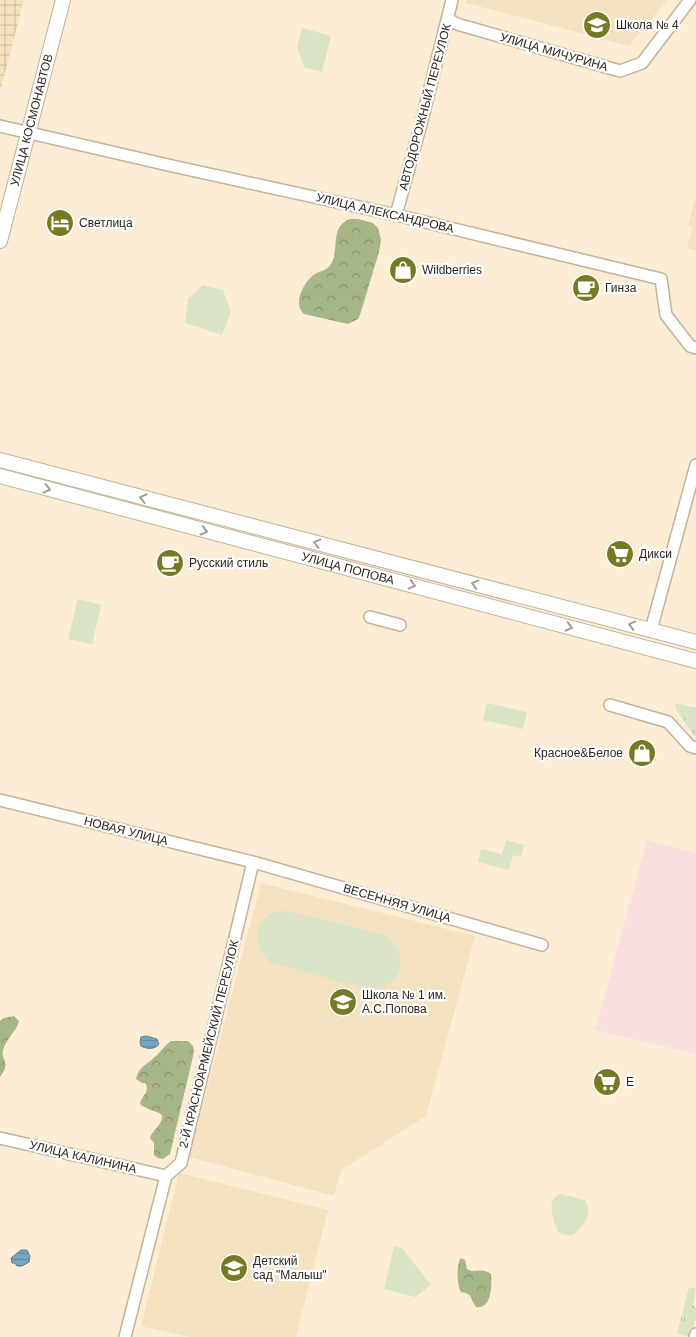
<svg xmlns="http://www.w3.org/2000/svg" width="696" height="1337" font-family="Helvetica,sans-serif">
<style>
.commercial{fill:#f9dede}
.industrial{fill:url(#industrial-grid)}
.built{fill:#f4e1c0}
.grass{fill:url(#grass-tufts)}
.forest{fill:url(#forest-crowns)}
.park{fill:#d9e4c6}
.water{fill:url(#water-rules);stroke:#5f808e}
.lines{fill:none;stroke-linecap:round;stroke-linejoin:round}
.minor-casing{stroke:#c2b39a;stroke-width:14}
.major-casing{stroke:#c2b39a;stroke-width:16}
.minor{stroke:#fff;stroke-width:11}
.major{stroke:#fff;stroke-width:14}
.oneway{stroke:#a09d99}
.labels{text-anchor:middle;stroke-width:4.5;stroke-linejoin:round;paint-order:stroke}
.poi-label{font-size:12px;fill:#2c261d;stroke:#fff;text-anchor:start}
.street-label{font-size:12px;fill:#2c261d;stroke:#fff}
</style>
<defs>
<pattern id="industrial-grid" width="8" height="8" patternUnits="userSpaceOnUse" patternTransform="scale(1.25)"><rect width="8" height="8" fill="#f4e1c0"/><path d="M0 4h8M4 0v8" fill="none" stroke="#d1c1a5"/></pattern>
<pattern id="grass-tufts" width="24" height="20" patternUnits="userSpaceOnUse" patternTransform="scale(1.25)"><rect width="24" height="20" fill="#d9e4c6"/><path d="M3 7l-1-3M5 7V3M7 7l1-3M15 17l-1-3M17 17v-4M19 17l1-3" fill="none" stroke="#bac3aa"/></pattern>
<pattern id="forest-crowns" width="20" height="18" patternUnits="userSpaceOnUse" patternTransform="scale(1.25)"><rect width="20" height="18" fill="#a6b689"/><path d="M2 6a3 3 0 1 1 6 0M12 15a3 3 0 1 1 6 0" fill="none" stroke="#87946f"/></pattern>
<pattern id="water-rules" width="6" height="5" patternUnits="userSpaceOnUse" patternTransform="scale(1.25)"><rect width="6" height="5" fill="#75a6bf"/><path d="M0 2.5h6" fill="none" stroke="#60879b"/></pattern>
</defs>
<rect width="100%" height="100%" fill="#fdedd4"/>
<path class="commercial" d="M647,840L696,853V1054L595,1030Z"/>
<path class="industrial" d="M0,0H24L0,92Z"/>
<path class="built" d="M467,0H667L629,46L466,3Z
M696,196V251L687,248L693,226L688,225Z
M261,883L475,936L426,1116L341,1170L334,1196L189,1157Z
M179,1173L328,1210L296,1337H189L141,1326Z"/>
<path class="grass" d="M676,703L696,708V736H694L675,707Z
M689,1287L696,1289L693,1305L696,1308V1318L691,1337L677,1334Z"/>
<path class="forest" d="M350,219H358L373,223L378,228L381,240L379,252L360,315L358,319L348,324L304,314C292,304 304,281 315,274C321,270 327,271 331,264C340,250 329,227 350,219Z
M14,1016L19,1021C16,1032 6,1039 3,1050C0,1061 12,1061 0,1077V1021L4,1018Z
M171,1041H188L193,1046L194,1052L170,1154L163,1159L158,1158L154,1155V1143L150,1138C152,1130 163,1125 162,1115C155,1110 147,1110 140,1104C141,1096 151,1092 145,1083H142L136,1079C138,1067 149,1063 157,1055C162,1050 165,1045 171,1041Z
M461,1258L465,1260L467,1269L471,1271C478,1271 485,1269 491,1274C492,1284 492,1310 476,1307C470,1298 473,1294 461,1292C457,1285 456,1264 461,1258Z"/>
<path class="park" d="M302,28L331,36L322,72L305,68L297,48Z
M203,285L223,290L231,312L222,335L185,323L188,299Z
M78,599L101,605L92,644L68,639Z
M487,703L527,712L523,729L483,720Z
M506,840L524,845L521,857L513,855L509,870L478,862L481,849L502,854Z
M287,911L382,934C402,944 409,970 388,984C382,987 375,988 368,989L271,963C254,950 252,925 272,913C276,911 282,911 287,911Z
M561,1194L585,1200C586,1202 588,1205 588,1208C590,1218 580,1231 572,1235C568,1235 563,1235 560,1233C555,1230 550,1207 552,1202C554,1197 556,1196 561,1194Z
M394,1246L402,1248L431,1285L415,1297L384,1289Z"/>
<path class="water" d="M146,1036L157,1039L159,1044C155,1050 146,1049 141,1046L140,1042L141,1037Z
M21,1250H27L30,1256L29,1262L22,1266H17L15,1263H12L11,1258Z"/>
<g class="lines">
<g class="minor-casing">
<path id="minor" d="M448,19L457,24L620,71L642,63L690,0
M0,126L168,165L396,215L661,279L666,315L690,346L696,348
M396,215L421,124L452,0
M370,617L400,625
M651,630L696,465
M610,705L668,722L690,746L696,748
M0,800L253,862L542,945
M0,1138L166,1176
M125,1337L166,1176L181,1163L253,862
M695,1337L696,1334"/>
</g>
<g class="major-casing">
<g id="major">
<path id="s1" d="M0,241L63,0"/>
<path d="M0,460L696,642"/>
<path id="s2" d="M0,476L696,661"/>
</g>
</g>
<use href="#minor" class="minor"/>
<use href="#major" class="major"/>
</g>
<defs><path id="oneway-chevron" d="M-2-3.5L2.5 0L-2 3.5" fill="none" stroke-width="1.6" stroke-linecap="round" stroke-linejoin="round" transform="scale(1.25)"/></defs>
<g class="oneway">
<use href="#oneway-chevron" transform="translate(47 489) rotate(15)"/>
<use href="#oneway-chevron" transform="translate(143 498) rotate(-166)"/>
<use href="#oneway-chevron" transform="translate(204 531) rotate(15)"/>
<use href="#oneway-chevron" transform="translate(317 543) rotate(-165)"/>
<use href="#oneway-chevron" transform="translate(475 584) rotate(-165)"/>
<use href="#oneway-chevron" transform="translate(412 585) rotate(15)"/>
<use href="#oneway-chevron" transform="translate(632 625) rotate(-165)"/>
<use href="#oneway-chevron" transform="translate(569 627) rotate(15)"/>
</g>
<defs>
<g id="school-disc" transform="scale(1.4375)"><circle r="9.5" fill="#767a23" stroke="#fff"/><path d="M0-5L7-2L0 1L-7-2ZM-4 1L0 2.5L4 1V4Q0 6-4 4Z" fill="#fff"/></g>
<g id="hotel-disc" transform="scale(1.4375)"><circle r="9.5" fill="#767a23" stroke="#fff"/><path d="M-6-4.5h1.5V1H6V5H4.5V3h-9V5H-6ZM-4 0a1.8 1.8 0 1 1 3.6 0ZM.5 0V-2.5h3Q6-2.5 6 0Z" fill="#fff"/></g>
<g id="shop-disc" transform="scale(1.4375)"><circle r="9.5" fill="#767a23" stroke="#fff"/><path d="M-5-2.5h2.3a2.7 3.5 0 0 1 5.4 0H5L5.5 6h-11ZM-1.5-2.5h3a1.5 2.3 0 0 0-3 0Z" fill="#fff"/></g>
<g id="cafe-disc" transform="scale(1.4375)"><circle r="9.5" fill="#767a23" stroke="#fff"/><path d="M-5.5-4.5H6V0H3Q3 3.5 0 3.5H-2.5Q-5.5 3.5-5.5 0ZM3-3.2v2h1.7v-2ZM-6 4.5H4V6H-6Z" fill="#fff"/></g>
<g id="supermarket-disc" transform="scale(1.4375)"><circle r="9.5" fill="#767a23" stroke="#fff"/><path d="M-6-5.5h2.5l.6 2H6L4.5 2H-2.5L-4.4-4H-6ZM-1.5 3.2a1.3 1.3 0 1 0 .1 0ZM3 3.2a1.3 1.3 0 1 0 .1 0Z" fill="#fff"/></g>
</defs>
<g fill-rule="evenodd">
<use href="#school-disc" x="597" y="25"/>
<use href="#hotel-disc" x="60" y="223"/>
<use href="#shop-disc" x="403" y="270"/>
<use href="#cafe-disc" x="586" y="288"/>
<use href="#supermarket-disc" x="620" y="554"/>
<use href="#cafe-disc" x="170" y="563"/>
<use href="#shop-disc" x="642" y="753"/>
<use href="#school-disc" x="343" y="1002"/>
<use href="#supermarket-disc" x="607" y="1082"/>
<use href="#school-disc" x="234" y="1268"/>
</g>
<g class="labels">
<g class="poi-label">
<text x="616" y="29">Школа № 4</text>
<text x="79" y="227">Светлица</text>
<text x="422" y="274">Wildberries</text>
<text x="605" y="292">Гинза</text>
<text x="639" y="558">Дикси</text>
<text x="189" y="567">Русский стиль</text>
<text x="623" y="757" text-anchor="end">Красное&amp;Белое</text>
<text x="362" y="999">Школа № 1 им.<tspan x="362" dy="14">А.С.Попова</tspan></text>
<text x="626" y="1086">Е</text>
<text x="253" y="1265">Детский<tspan x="253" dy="14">сад "Малыш"</tspan></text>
</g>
<g class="street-label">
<text transform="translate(554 52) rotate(16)" y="4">УЛИЦА МИЧУРИНА</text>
<text transform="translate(425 107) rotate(-75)" y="4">АВТОДОРОЖНЫЙ ПЕРЕУЛОК</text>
<text dy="4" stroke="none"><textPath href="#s1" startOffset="125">УЛИЦА КОСМОНАВТОВ</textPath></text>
<text transform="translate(385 213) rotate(13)" y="4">УЛИЦА АЛЕКСАНДРОВА</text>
<text dy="4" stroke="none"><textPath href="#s2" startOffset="360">УЛИЦА ПОПОВА</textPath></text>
<text transform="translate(126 831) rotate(14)" y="4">НОВАЯ УЛИЦА</text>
<text transform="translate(397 903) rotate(16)" y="4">ВЕСЕННЯЯ УЛИЦА</text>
<text transform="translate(209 1044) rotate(-76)" y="4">2-Й КРАСНОАРМЕЙСКИЙ ПЕРЕУЛОК</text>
<text transform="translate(83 1157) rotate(13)" y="4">УЛИЦА КАЛИНИНА</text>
</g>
</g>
</svg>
